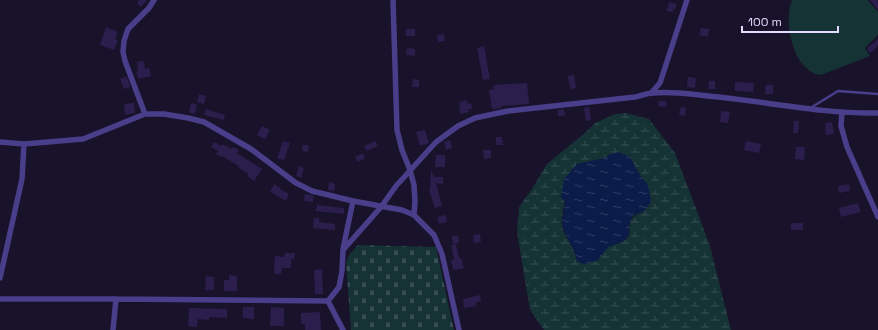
<svg xmlns="http://www.w3.org/2000/svg" width="878" height="330" font-family="'Space Grotesk',sans-serif">
<style>
.grass{fill:#153235}
.wetland{fill:url(#wetland-marsh);fill-rule:evenodd}
.cemetery{fill:url(#cemetery-stones)}
.water{fill:url(#water-ripples)}
.building{fill:#2c1e4c}
.lines{fill:none;stroke-linecap:round;stroke-linejoin:round}
.service{stroke:#493e89;stroke-width:2.5}
.minor{stroke:#493e89;stroke-width:5.5}
</style>
<defs>
<pattern id="wetland-marsh" width="20" height="14" patternUnits="userSpaceOnUse"><rect width="20" height="14" fill="#153235"/><path d="M1 5h8M5 5V1M11 12h8M15 12V8" fill="none" stroke="#374f53"/></pattern>
<pattern id="cemetery-stones" width="16" height="16" patternUnits="userSpaceOnUse"><rect width="16" height="16" fill="#153235"/><path d="M2 7V4a2 2 0 0 1 4 0v3zM10 15v-3a2 2 0 0 1 4 0v3z" fill="#374f53"/></pattern>
<pattern id="water-ripples" width="26" height="14" patternUnits="userSpaceOnUse"><rect width="26" height="14" fill="#0c1c49"/><path d="M2 4q2-2 4 0t4 0M15 11q2-2 4 0t4 0" fill="none" stroke="#2f3c64"/></pattern>
</defs>
<rect width="100%" height="100%" fill="#19122b"/>
<path class="grass" d="M792,0H868L878,12V35L865,48L870,56L821,75C793,72 783,22 792,0Z"/>
<path class="wetland" d="M626,113L649,119L675,153L710,246L731,330H544L530,310L517,232L519,207L532,189L547,164L586,132L595,123L615,114ZM610,154L630,157L641,177L648,185L644,211C619,221 636,230 625,240C620,244 612,244 607,247C604,251 601,256 598,260L576,259C575,246 563,236 562,225C561,206 571,182 577,164L605,158Z"/>
<path class="cemetery" d="M358,245L436,247L454,330H351L346,262L350,254Z"/>
<path class="water" d="M619,152L630,157L641,177L648,185L651,202L644,211L634,215L630,220L628,236L624,241L608,247L598,260L586,264L580,263L576,259L575,253L562,226L565,202L561,197L564,179L577,164L605,158L610,154Z"/>
<path class="building" d="M139,0H147L141,7L137,3Z
M870,0H877L878,2V10Z
M669,2L677,4L675,9H673V12L667,11Z
M106,27L118,32L115,39L118,40L114,50L100,45Z
M701,28L709,29L708,37L699,35Z
M406,29H415V36H406Z
M444,34L445,41L438,42L437,35Z
M878,39V46L870,53L867,48Z
M484,46L490,79L483,80L477,48Z
M407,48L415,49V56L406,55Z
M144,61L145,69L149,68L151,76L138,79L136,72L138,71L137,62Z
M574,75L576,88L570,89L568,76Z
M125,77H127L130,87L124,89L120,79Z
M688,77L696,78L695,88L687,87Z
M413,79L419,80V87H412Z
M709,81H715V89H708Z
M735,82L754,83L753,92L735,91Z
M527,83L529,104L501,106V108L492,109L489,90L494,89L493,85Z
M766,85H773V94H765Z
M199,94L206,96L204,104L197,102Z
M467,100L468,104L471,103L472,109H468L469,112L460,114L459,102Z
M659,101H666V107L658,106Z
M134,103L135,113L125,115L124,104Z
M191,103L197,105L195,114L189,112Z
M589,107L591,120L586,121L584,108Z
M681,107L686,108L685,116L679,115Z
M206,109L225,115L224,120L204,115Z
M564,109L565,116H558V110Z
M721,111L730,112L728,123L720,122Z
M794,121H799L798,133H793Z
M832,122L834,134L826,135L825,123Z
M262,126L270,130L265,139L257,135Z
M425,130L429,143L420,146L416,132Z
M496,137H502L503,145H496Z
M450,140L452,148L446,150L444,142Z
M283,141L290,143L284,160L277,158Z
M375,141L378,146L367,151L364,146Z
M746,141L761,144L759,153L744,150Z
M214,142L221,146L222,144L232,149L233,147L239,150L237,153L262,169L254,181L247,176L249,174L238,168L239,166L222,156L221,157L216,154L218,151L211,147Z
M303,145H309L308,152L302,151Z
M796,147H805L804,160L795,159Z
M483,150H491V158L484,159Z
M363,153L365,158L358,162L355,157Z
M436,155H445V167H435Z
M299,166L304,168L301,178L296,176Z
M431,170L434,177H443V184L436,183L442,206L435,208L429,190H430Z
M329,182L335,184L334,191L328,190Z
M274,184L280,188V189L289,194L286,201L270,192Z
M849,184L850,191L839,193L838,186Z
M305,194L314,196L313,202L304,201Z
M858,203L861,212L841,217L839,208Z
M317,205L344,208V214L316,211Z
M446,215L447,222L439,224L437,217Z
M314,218H319V222L335,224V230L313,228Z
M791,223H803V230H791Z
M480,234L481,242L474,243L473,235Z
M452,236H458L459,243L453,244Z
M456,244L459,258H461L464,268L453,270L451,260L454,259L451,245Z
M285,253H295L294,259H291V268H282L281,274H274L275,256L284,257Z
M322,269L323,294H315L314,270Z
M229,275L237,276V291H224V280H229Z
M206,276L214,277V290H205Z
M480,295L481,301L476,302V306L464,308L463,299Z
M243,307H254V319L243,318Z
M271,307L284,308V326H270Z
M189,308L227,309V318L209,317V320L198,319L197,327L188,326Z
M320,312L321,330H305V324H301V313Z"/>
<g class="lines">
<path class="service" d="M812,107L838,91L878,94"/>
<path class="minor" d="M393,0L397,130L402,150L410,170L414,185L415,201L414,215
M651,93L660,83L687,0
M842,112L841,126L847,147L878,217
M145,114L125,61L123,52L124,41L128,29L149,8L154,0
M0,142L24,144L83,139L145,114H164L188,118L204,122L251,149L296,183L312,191L353,201L402,210L414,215L434,235L442,254L459,330
M343,249L353,201
M0,278L22,179L24,144
M0,299H116L328,301
M328,301L339,287L342,271L343,250L381,207L396,186L436,142L458,126L475,118L508,111L635,97C641,96 647,93 653,93C671,91 689,94 708,96C764,101 821,114 878,113
M328,301L343,330
M113,330L116,299"/>
</g>
<path d="M742 26v6h96v-6" fill="none" stroke="#e4dcfe" stroke-width="2"/>
<text x="748" y="26" font-size="12" fill="#e4dcfe" stroke="#19122b" stroke-width="3" paint-order="stroke">100 m</text>
</svg>
